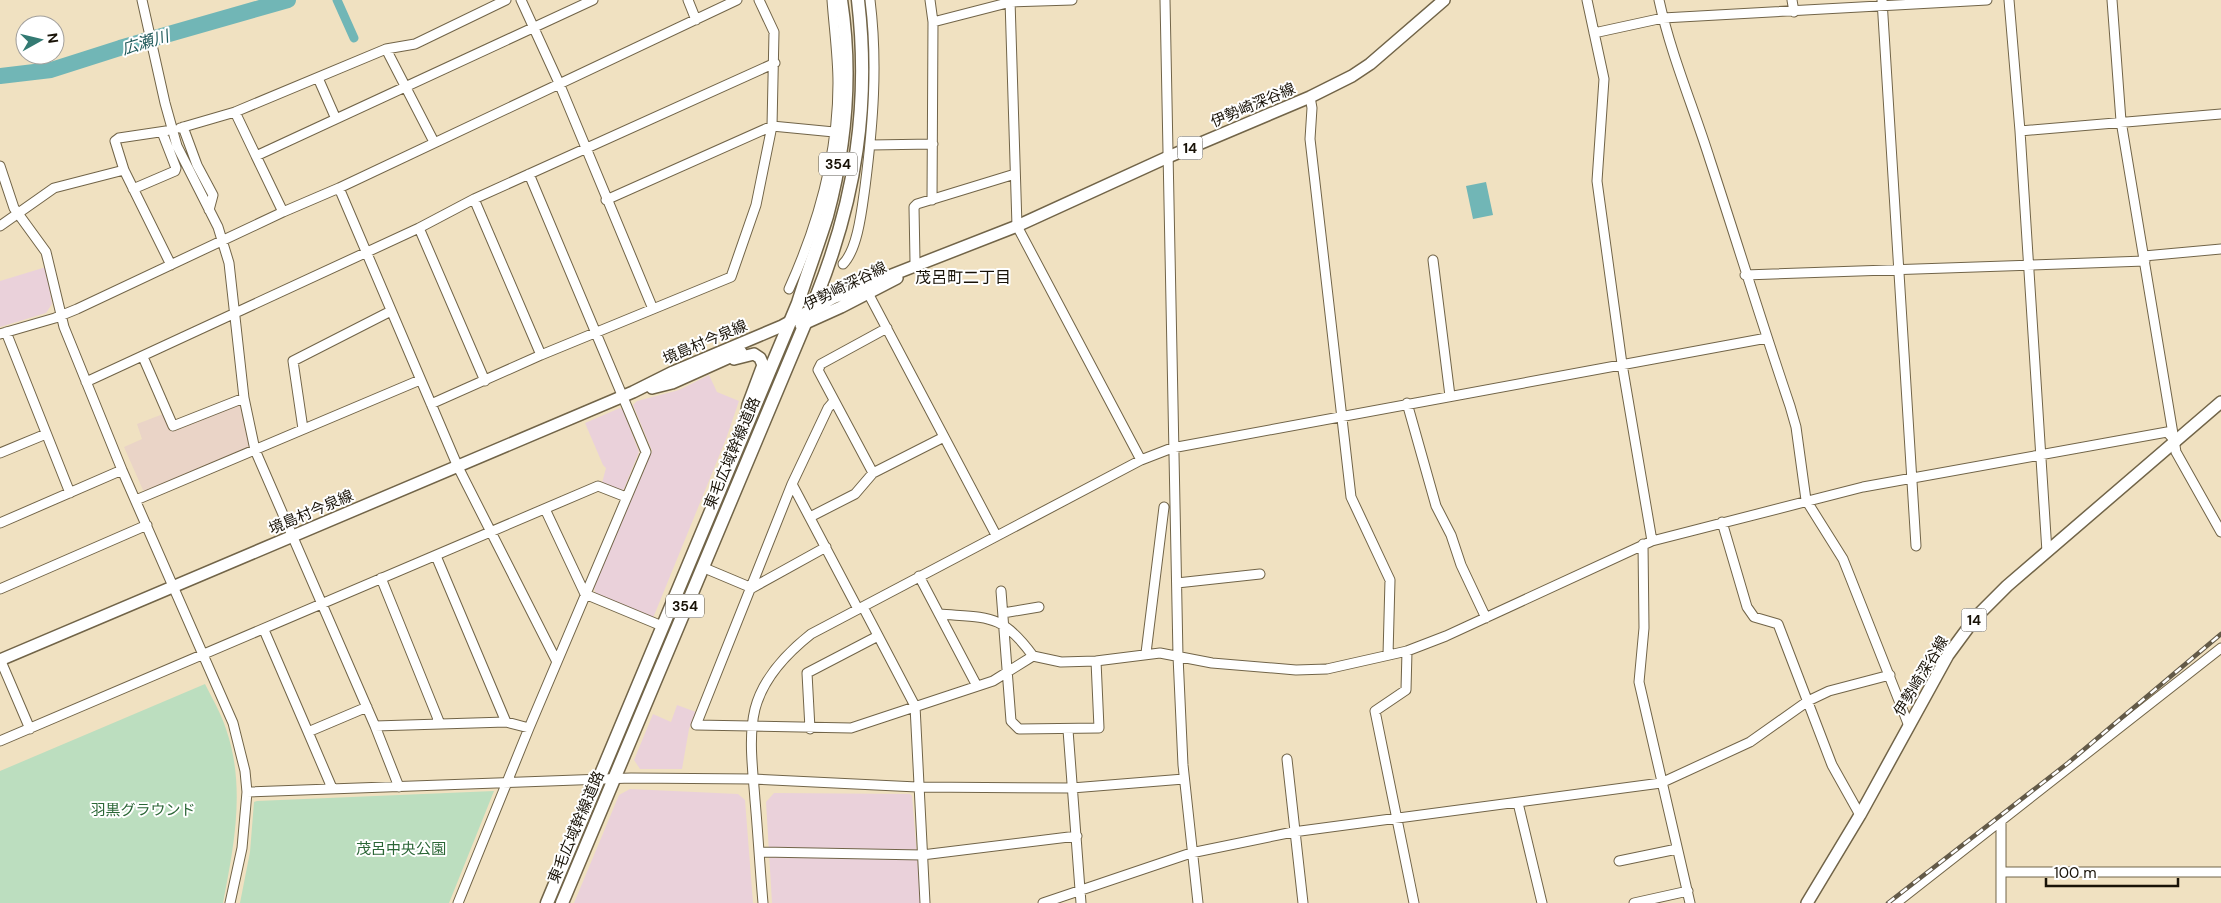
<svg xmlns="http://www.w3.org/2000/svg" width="2221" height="903" font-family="'DM Sans','Noto Sans JP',sans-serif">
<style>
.commercial{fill:#ead1da}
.industrial{fill:#ead4c7}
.green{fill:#bcdebf}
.water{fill:#71b6b6}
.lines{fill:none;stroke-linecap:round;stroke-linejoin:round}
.canal{stroke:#71b6b6;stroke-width:9}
.river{stroke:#71b6b6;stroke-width:16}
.minor-casing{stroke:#716448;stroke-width:11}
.major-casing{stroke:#716448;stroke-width:14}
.highway-casing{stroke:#716448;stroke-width:15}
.minor{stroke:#fff;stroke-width:9}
.major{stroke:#fff;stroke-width:11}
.highway{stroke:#fff;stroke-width:12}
.rail-casing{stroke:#635a48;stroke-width:4.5}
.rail{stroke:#fff;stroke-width:2.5;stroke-dasharray:8;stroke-linecap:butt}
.labels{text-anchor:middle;stroke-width:4;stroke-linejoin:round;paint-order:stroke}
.shield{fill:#fff;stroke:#5d5951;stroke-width:1}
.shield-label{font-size:14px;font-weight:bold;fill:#181207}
.street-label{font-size:15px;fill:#181207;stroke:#fff}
.park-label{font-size:15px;fill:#2b6636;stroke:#fff}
.water-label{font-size:16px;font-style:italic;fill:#1f595a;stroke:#fff}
.neighbourhood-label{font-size:16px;fill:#181207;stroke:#fff}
</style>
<rect width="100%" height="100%" fill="#f0e1c1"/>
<path class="commercial" d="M46,267L52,304L46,313L0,327V281Z
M709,375L717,392L739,401L726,439L653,618L596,596L594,587L652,451L633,405L637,401L679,390Z
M620,408L623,410L639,452L624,489L620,491L602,483L606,468L603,465L585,423Z
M677,705L696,712L689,729L682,769H640L634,760L653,714L671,722Z
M630,789L738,794L745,800L753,903H574L619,795Z
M774,793L910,794L912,796L921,903H772L766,802Z"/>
<path class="industrial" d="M235,404L240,406L250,445L248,449L148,492L143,490L124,447L142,439L137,424L163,414L171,431Z"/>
<path class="green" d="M205,684C212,698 221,713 226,729C246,786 234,846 223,903H0V771Z
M494,791L449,903H240L250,852L254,802L257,801Z"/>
<path class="water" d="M1486,182L1493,215L1473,219L1466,186Z"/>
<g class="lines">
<path class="canal" d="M337,0L354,38"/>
<path class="river" d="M0,76L51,70L120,48L288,0"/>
<g class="minor-casing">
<path id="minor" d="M142,0L165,103L177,146L218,227L229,263L244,398L255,450L375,726L399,787
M521,0L559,83L653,309
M688,0L696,20
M930,0L933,22L932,200
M1010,0L1017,226L1141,460
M1165,0L1178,656L1183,765L1198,903
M1587,0L1604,79L1597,181L1622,364L1652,541
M1659,0C1671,55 1693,106 1710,160C1737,242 1762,324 1790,406L1796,427L1806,500L1843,559L1909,726
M1792,0L1794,12
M1882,0L1916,546
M2009,0L2020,131L2047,552
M2112,0L2121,121L2176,452L2221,532
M933,22L1011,2L1072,0
M1594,33L1663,18L1987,0
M386,49L434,142
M318,78L336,119
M1310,97L1312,108L1310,139L1351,497L1390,580L1388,655
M235,112L256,156
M183,127L197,165L213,195L209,210
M180,128L235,112L386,49L415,44L506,0
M166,131L119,138L115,141L124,170L171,265
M2020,131L2221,114
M871,145L933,144
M0,166L14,208L46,252L64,327L122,470L233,723L245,771L247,792L242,848L230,903
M339,188L458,467L557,662
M133,189L175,171L176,168L162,132
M474,199L541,355
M606,200L772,126L834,132
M283,212L256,156L593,0
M0,226L54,188L124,170
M419,228L485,381
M2144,256L2221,249
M1433,260L1450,396
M843,264C858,249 862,208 865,187C873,124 878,64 870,0
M918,266L915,261L914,207L917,204L1015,174
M1745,275L2145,261
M789,289C818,225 838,154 838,83C838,56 834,28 832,0
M868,293L996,535
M6,332L70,493
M0,334L55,318L77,309L283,212L339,188L737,0
M143,357L173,426L244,398
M86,382L419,228L474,199L775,63
M834,401L828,408L792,484L696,725L851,728L993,681L1033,656L1061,662L1096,661L1160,653L1212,663L1296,670L1327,669L1407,651L1446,636L1652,541L1863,487L2167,432L2176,442
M1407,403L1436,506L1451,535L1461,565L1486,618
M431,404L541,355L731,277L756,205L772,126L774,32L759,0
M303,429L293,361L391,311
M0,453L46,434
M873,473L818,370L821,364L887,328
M792,484L858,609
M136,500L420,380
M545,509L585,594L662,626
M810,517L855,494L873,473L944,437
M1722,522L1747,607L1754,617L1778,624L1832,765L1860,815
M0,523L122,470
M1643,544L1644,628L1639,682L1690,903
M436,556L506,722
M702,567L752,588
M919,576L977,686
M381,578L440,724
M1177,583L1260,574
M752,588L826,547
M0,589L147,525
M1001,591L1011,721L1019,729L1099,728L1096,661
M863,607L915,706L925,903
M1003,613L1039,607
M939,614C988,618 1002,613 1033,656
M264,630L308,732L367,707
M1407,651L1406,690L1375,711L1414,903
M1146,653L1164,507
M0,659L30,729
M375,726L506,722L529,728
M810,729L807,673L878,636
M1068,730L1081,903
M308,732L332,788
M0,741L598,486L626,497
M1287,759L1303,903
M247,792L631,778L753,779L917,787L1072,788L1184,779
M1518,803L1542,903
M2001,822V903
M759,852L922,855L1077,836
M1619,861L1677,849
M2001,872H2221
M458,903L529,728L646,452L529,174
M763,903C760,869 758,834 755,800C753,771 748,738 755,709C763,678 787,653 811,634L1141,460L1172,448L1767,338
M1043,903L1191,853L1293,832L1661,783L1750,742L1808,701L1829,691L1890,675
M1634,903L1688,891
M1896,903L2221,648"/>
</g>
<g class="major-casing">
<path id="major" d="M801,325L841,307L897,278
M734,359L754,354L760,358L763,365L748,405L745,422
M652,388L672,383L741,352
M0,660L633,392L673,372L782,326L833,298L1017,226L1168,157L1310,97L1352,76L1370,64L1444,0
M1807,903L1860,815L1948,655L1976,617L2007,586L2221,402"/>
</g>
<g class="highway-casing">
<path id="highway" d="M547,903L798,303C807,274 818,245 827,216C846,145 852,72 841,0
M562,903L817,295C856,197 870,104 858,0"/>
</g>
<use href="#minor" class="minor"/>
<use href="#major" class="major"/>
<use href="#highway" class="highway"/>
<g class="rail-casing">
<path id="rail" d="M1888,903L2068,763L2221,634"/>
</g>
<use href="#rail" class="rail"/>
</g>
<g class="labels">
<g class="shield">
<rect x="1177.5" y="136.5" width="25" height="23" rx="4"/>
<rect x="819" y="152.5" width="38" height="23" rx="4"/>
<rect x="666" y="594.5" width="38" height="23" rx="4"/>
<rect x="1961.5" y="608.5" width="25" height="23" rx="4"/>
</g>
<g class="shield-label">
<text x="1190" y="153">14</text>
<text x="838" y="169">354</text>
<text x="685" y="611">354</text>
<text x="1974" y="625">14</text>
</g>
<g class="street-label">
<text transform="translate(1253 105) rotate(-23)" y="5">伊勢崎深谷線</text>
<text transform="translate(845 286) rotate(-26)" y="5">伊勢崎深谷線</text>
<text transform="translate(705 342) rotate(-23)" y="5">境島村今泉線</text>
<text transform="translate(732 453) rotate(-67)" y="5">東毛広域幹線道路</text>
<text transform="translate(311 512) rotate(-23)" y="5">境島村今泉線</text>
<text transform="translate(1921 676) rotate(-59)" y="5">伊勢崎深谷線</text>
<text transform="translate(576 827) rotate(-67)" y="5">東毛広域幹線道路</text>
</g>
<g class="park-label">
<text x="143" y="815">羽黒グラウンド</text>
<text x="401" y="854">茂呂中央公園</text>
</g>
<g class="water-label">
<text transform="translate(145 42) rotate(-17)" y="6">広瀬川</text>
</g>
<g class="neighbourhood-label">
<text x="963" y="283">茂呂町二丁目</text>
</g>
</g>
<g transform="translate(40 40) rotate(82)"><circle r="24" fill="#ffffff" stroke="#a3a09c"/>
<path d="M0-4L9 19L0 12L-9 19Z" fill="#337a73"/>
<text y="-8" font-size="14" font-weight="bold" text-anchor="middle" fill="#181207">N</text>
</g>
<path d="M2046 878v8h132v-8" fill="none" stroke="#181207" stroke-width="2.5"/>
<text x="2054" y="878" font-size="15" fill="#181207" stroke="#ffffff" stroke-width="4" paint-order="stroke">100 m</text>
</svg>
